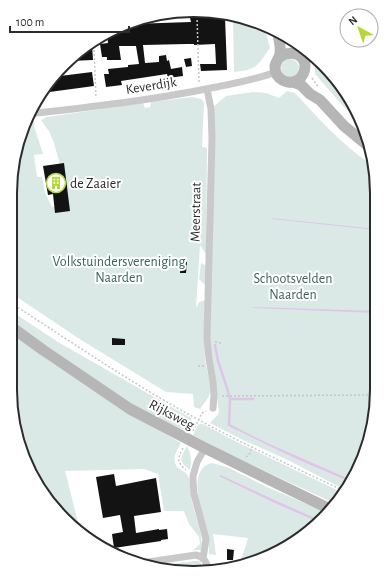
<svg xmlns="http://www.w3.org/2000/svg" width="387" height="583" font-family="'Alegreya Sans',sans-serif">
<style>
.green{fill:#dae9e5}
.water{fill:#dec6e8}
.lines{fill:none;stroke-linecap:round;stroke-linejoin:round}
.stream{stroke:#dec6e8;stroke-width:2.5}
.building{fill:#131313}
.path{stroke:#c6c6c6;stroke-width:1.5;stroke-dasharray:2 2;stroke-linecap:butt}
.street{stroke:#c9c9c9;stroke-width:7}
.secondary{stroke:#b6b6b6;stroke-width:11}
.labels{text-anchor:middle;stroke-width:4;stroke-linejoin:round;paint-order:stroke}
.street-label{font-size:14px;fill:#2c2c2c;stroke:#fff}
.poi-label{font-size:14px;fill:#2c2c2c;stroke:#fff;text-anchor:start}
.park-label{font-size:14px;fill:#3c645d;stroke:#fff}
.rim{fill:none;stroke:#2c2c2c;stroke-width:2}
</style>
<rect width="100%" height="100%" fill="#fff"/>
<path class="green" d="M230,17L253,20L264,26L270,48C257,66 257,70 234,72L233,20Z
M281 68a9 9 0 1 1 18 0a9 9 0 1 1-18 0Z
M320,62L358,113L361,123L343,106L315,74V64Z
M287,91L295,93C319,119 342,145 372,165L377,182L375,414L358,470L352,480L270,444L237,428L294,458L350,482L345,490L290,461L241,439L210,423L219,413L211,351L205,285L199,279L201,263L210,268L213,107L226,96L253,92L266,93L279,98Z
M192,97L201,99L204,102L202,147H205L207,149L206,254L200,245L196,308L199,302L206,300C205,320 204,339 205,359C206,369 212,385 210,393C209,398 203,404 200,409L194,407L193,394L166,392L78,338L11,293L12,169L27,119H32L34,122V126L43,154L34,155L37,177H42L45,193L52,207L68,205L60,165L54,143L49,131L45,126L41,120L47,117L143,103L145,108L150,107L151,102Z
M11,311L58,342L191,418L192,423L188,432L151,415L128,403L11,321Z
M10,332L52,363L100,395L181,443C178,449 173,456 175,463C177,470 185,470 188,476C191,484 190,493 192,501C195,517 204,534 201,550H195L191,552L200,544L199,537L189,524L184,511H164L158,474L144,469L65,471L78,522L84,536L82,535L41,492L20,448L10,389Z
M200,424H203L235,441L343,493L336,504L228,454L193,435L198,425Z
M187,446C191,454 192,460 190,470C178,461 180,459 187,446Z
M212,463L227,467L267,487L328,513L320,520L275,500L221,475L281,506L318,522L285,548L241,567L211,570V566H239L248,538L213,534L216,555L209,554C209,547 209,540 207,533C203,515 185,469 212,463Z
M195,561H199L201,563L202,571L181,573L153,566Z"/>
<path class="water" d="M271,218L376,229V230L272,219Z
M251,307L376,311V313L255,308Z
M237,428L270,444L352,480L350,482L294,458L237,430Z
M221,475L275,500L320,520L318,522L281,506L219,476Z"/>
<g class="lines">
<path class="stream" d="M215,345L218,361L227,388L230,399L229,425L237,429
M10,352L16,355
M230,399H253"/>
</g>
<path class="building" d="M225,17L227,70L201,71L200,64H216L215,44L194,45V44H187L143,45L145,63L159,62V56L166,55L167,61L169,60L171,69L182,67L183,76L168,78L167,74L121,81L122,85L106,87L104,74H109L108,69L128,67V65L139,64L136,46H119L121,60H107V57H102L100,44L108,43L107,33L113,29L132,24L191,22L190,18Z
M92,45L93,60L70,61L78,55Z
M191,58L192,66L186,67L184,59Z
M92,72L94,86L42,93L52,77Z
M64,163L70,211L55,213L53,194L48,195L43,166Z
M181,262H187L186,273H180Z
M112,338L125,339V345H112Z
M114,474L116,486L156,478L161,512L134,516L136,533L159,529V530L167,529L168,539L161,540V541L114,548L112,534L123,532L120,515L103,518L96,477Z
M227,549L234,550L233,560H227Z"/>
<g class="lines">
<path class="path" d="M197,16L199,83
M95,42L94,48L96,98
M312,78L319,88
M11,303C73,343 134,385 199,420C247,446 296,468 344,491
M215,342L221,343
M198,366H204
M222,396L375,395
M193,431L202,413L206,411
M183,448C177,459 177,462 186,470
M246,457L249,455L252,447"/>
<path class="street" d="M174,12H191
M304,62L316,57
M207,89L211,109L212,138L207,338L209,359L213,382L214,395L213,408
M28,114C91,107 154,100 216,87C236,83 257,79 276,72
M203,559L206,539L194,494L193,481V476L197,462L205,448
M141,563L196,555C204,557 207,562 208,570"/>
<path class="secondary" d="M278,34C279,40 281,47 280,53C280,58 275,62 275,67C275,79 288,86 298,80C302,77 305,72 305,66C304,52 288,50 279,58
M293,82L301,85L310,94L320,100L344,126L367,145
M10,326L43,350L130,409L205,448L270,480L332,510"/>
</g>
<defs>
<g id="building-ring" transform="scale(1)"><circle r="9.5" fill="#fff" stroke="#b3d937" stroke-width="1.5"/><path d="M-4-6H4V6H1V3H-1V6H-4ZM-2.5-4.3h1.7v1.8h-1.7ZM.8-4.3h1.7v1.8H.8ZM-2.5-1h1.7V.8h-1.7ZM.8-1h1.7V.8H.8Z" fill="#b3d937"/></g>
</defs>
<g fill-rule="evenodd">
<use href="#building-ring" x="56" y="183"/>
</g>
<g class="labels">
<g class="street-label">
<text transform="translate(151 85) rotate(-9)" y="5">Keverdijk</text>
<text transform="translate(195 212) rotate(-89)" y="5">Meerstraat</text>
<text transform="translate(172 414) rotate(28)" y="5">Rijksweg</text>
</g>
<g class="poi-label">
<text x="70" y="188">de Zaaier</text>
</g>
<g class="park-label">
<text x="119" y="266">Volkstuindersvereniging<tspan x="119" dy="16">Naarden</tspan></text>
<text x="293" y="283">Schootsvelden<tspan x="293" dy="16">Naarden</tspan></text>
</g>
</g>
<path d="M0 0H387V583H0ZM193 17H194A176 176 0 0 1 370 193V390A176 176 0 0 1 194 566H193A176 176 0 0 1 17 390V193A176 176 0 0 1 193 17Z" fill="#fff" fill-rule="evenodd"/>
<path class="rim" d="M193 17H194A176 176 0 0 1 370 193V390A176 176 0 0 1 194 566H193A176 176 0 0 1 17 390V193A176 176 0 0 1 193 17Z"/>
<g transform="translate(359 28) rotate(320)"><circle r="19" fill="#ffffff" stroke="#ababab"/>
<path d="M0-3L7 15L0 10L-7 15Z" fill="#b3d937"/>
<text y="-6" font-size="11" font-weight="bold" text-anchor="middle" fill="#2c2c2c">N</text>
</g>
<path d="M10 26v6h119v-6" fill="none" stroke="#2c2c2c" stroke-width="2"/>
<text x="16" y="26" font-size="12" fill="#2c2c2c" stroke="#ffffff" stroke-width="3" paint-order="stroke">100 m</text>
</svg>
